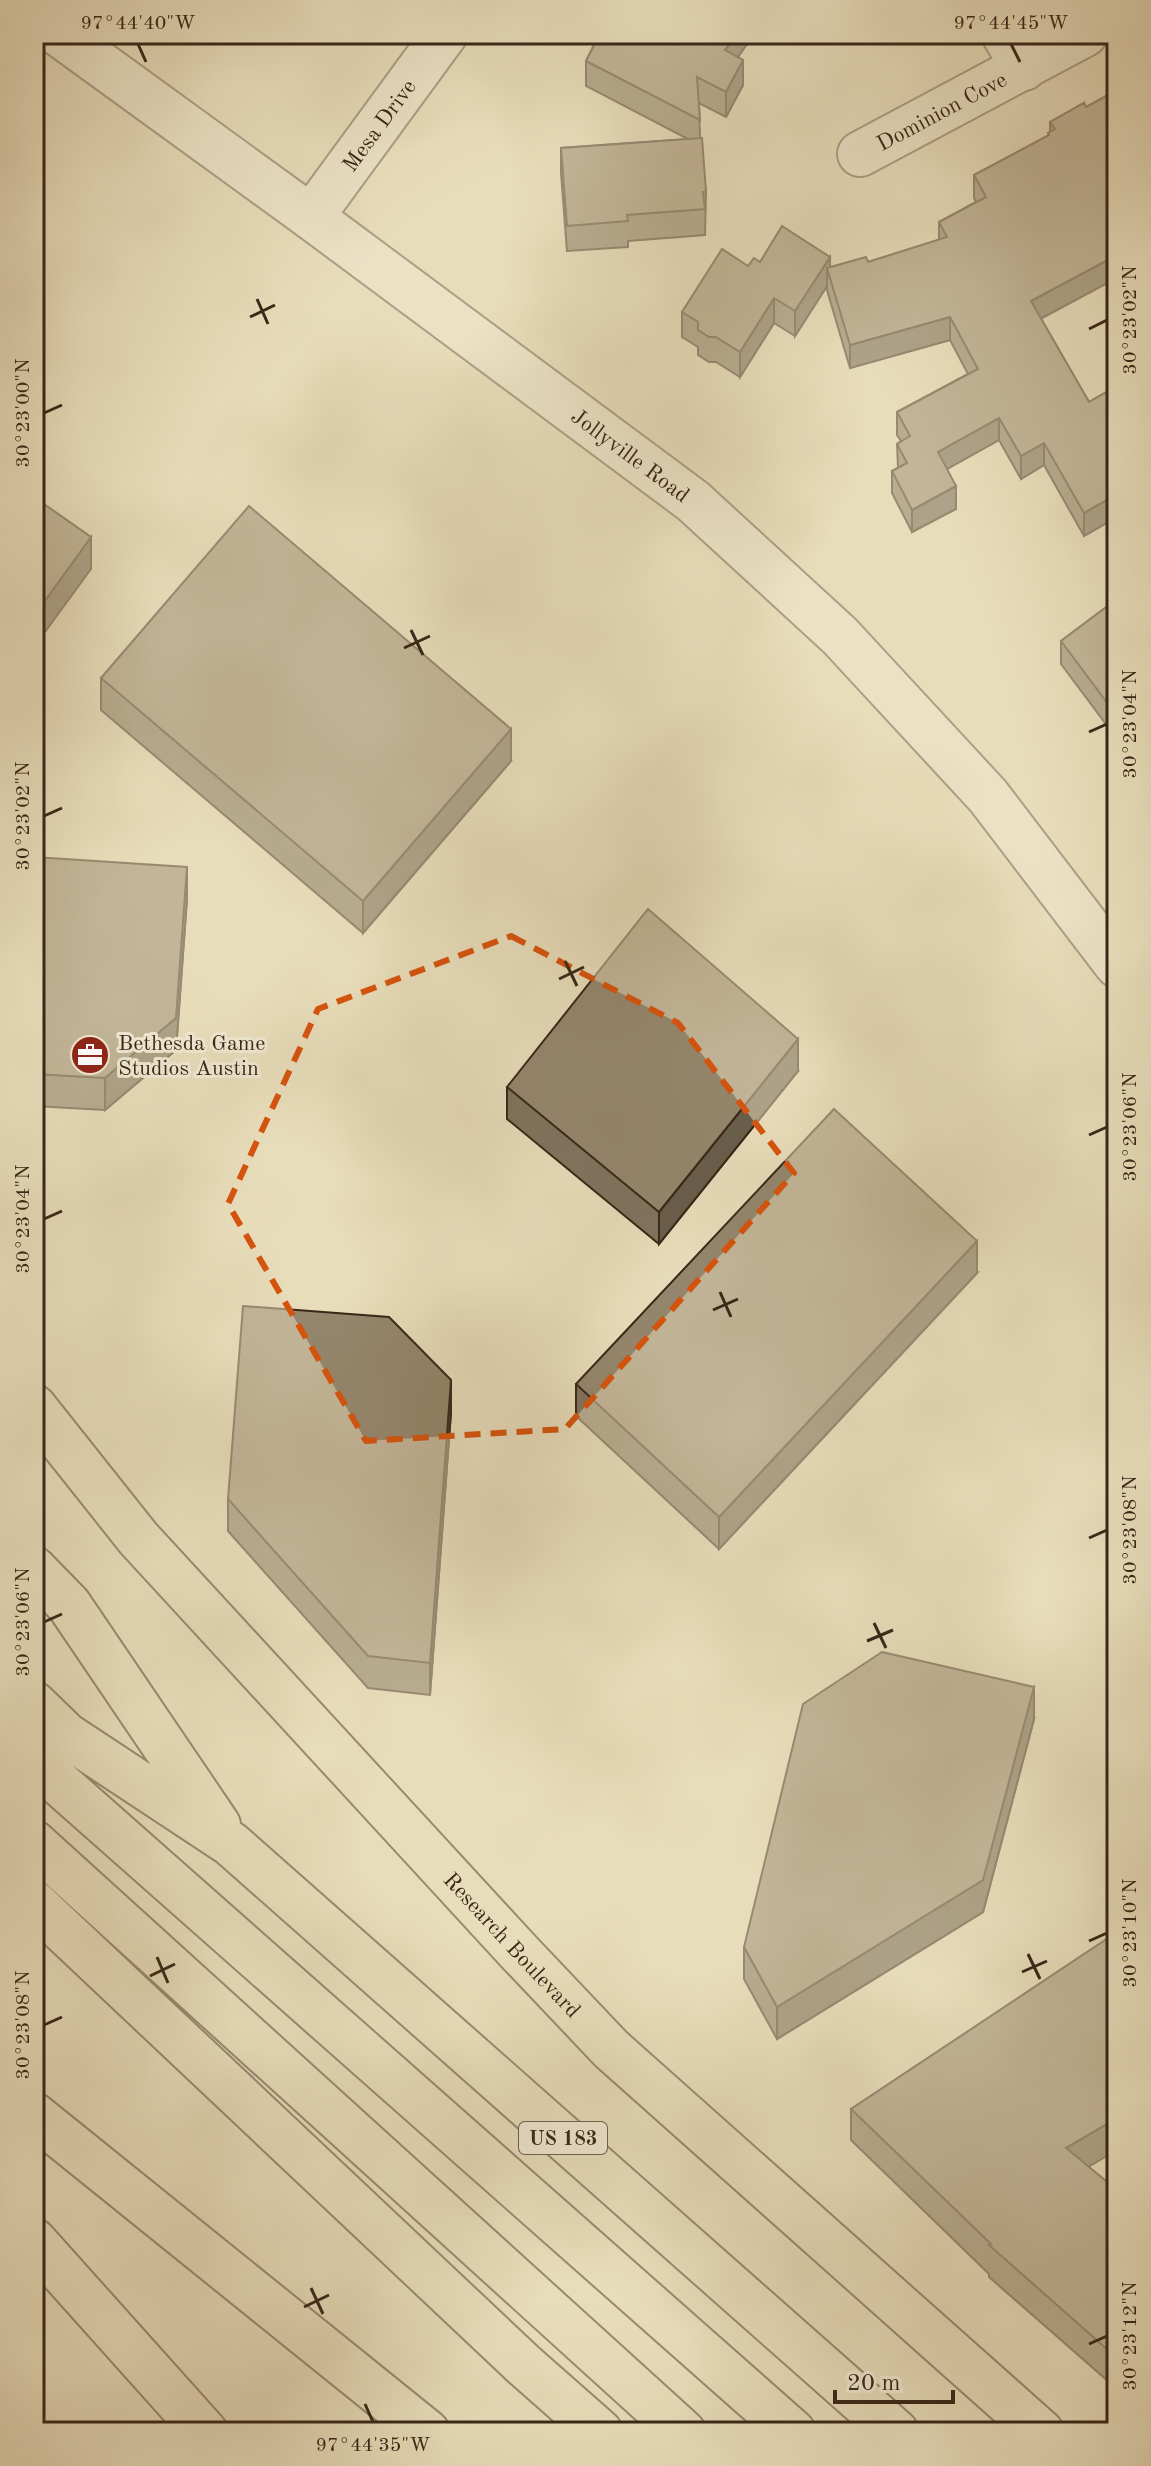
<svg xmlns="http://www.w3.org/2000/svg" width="1151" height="2466" font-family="'Old Standard TT',serif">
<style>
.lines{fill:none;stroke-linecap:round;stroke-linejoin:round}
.minor-casing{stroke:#645441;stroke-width:48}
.major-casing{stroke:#382718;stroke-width:48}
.highway-casing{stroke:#382718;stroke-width:48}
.minor{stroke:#f0e9d3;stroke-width:44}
.major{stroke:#e8ddbb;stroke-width:44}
.highway{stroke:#e8ddbb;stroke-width:44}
.wall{fill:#7f735e;stroke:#382718;stroke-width:2}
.shaded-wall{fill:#685e4c;stroke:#382718;stroke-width:2}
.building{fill:#94866d;stroke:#382718;stroke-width:2}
.marked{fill:none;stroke:#d6540d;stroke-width:6;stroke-dasharray:16 10;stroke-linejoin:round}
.ticks{fill:none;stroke:#382718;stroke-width:3}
.labels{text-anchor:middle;stroke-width:6;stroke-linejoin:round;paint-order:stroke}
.shield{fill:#f0e9d3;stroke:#6f6150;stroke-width:2}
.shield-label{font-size:20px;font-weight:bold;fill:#382718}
.street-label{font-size:22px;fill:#382718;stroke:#f0e9d3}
.poi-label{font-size:22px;fill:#382718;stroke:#f0e9d3;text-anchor:start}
.neatline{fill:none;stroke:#382718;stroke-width:3}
.ticks-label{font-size:20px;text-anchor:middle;fill:#382718}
</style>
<rect width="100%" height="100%" fill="#e8ddbb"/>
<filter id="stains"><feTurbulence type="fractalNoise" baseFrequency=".0025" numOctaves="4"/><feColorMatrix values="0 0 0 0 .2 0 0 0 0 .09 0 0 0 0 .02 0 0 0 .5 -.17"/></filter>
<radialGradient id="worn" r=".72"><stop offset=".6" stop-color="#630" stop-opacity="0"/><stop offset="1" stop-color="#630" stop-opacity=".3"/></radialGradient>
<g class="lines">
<g class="minor-casing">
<g id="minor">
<path id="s1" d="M59,34L311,217L693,501L840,636L988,796L1117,965"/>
<path d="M1004,34L1024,68"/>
<path id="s2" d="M860,154L1085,34"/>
<path id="s3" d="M311,217L445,34"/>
</g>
</g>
<g class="major-casing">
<g id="major">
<path id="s4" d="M34,1407L138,1538L519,1952L611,2049L1041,2432"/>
</g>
</g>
<g class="highway-casing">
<path id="highway" d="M34,1569L69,1605L218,1825
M34,1704L66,1735L231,1844L896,2432
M34,1761L793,2432
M34,1843L683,2432
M34,1903L524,2365L600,2432
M34,2115L427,2432
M34,2241L205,2432"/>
</g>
<use href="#minor" class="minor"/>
<use href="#major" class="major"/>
<use href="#highway" class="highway"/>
</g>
<path class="wall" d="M599,34H754L738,57L743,85L726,117L699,103L700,138L706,192L705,235L628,241V247L567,251L561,173V148L688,139L586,86V61Z
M1084,103L1041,319L1089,402L1117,386V517L1084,536L1044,465L1021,479L999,440L947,469L956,509L912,532L892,493V471L898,468L897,444L901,441L897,435V412L968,374L950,340L850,368L827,290V286L795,336L774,323L740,377L716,362H709L698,355V347L682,337V312L748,266L760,262L830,267L868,262L939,240V222L976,202L974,198V175L1048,136V133L1050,132V122Z
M1117,599V739L1061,664V641Z
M101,678L511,761L363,933L101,710Z
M1117,745V777L1112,771V748Z
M34,857L187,899L176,1050L105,1110L34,1106Z
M798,1071L659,1244L507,1119V1087Z
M977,1273L719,1549L576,1416V1384Z
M451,1412L430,1695L368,1688L228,1531V1499Z
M1034,1719L983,1912L777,2039L744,1979V1947Z
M851,2109L1088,2167L1117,2190V2389L989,2277V2274L851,2140Z"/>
<path class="shaded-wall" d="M737,34H754L725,75V50Z
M743,60V85L726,117V92Z
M1117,255V278L1031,324V301Z
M830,257V277L827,268V286L795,336V311Z
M774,298V323L740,377V352Z
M950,317V340L850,368V345Z
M999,418V440L938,474V452Z
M1044,443V465L1021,479V456Z
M956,486V509L912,532V510Z
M1117,494V517L1084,536V513Z
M91,537V569L34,647V616Z
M511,729V761L363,933V901Z
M187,867V899L176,1050L105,1110V1078Z
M798,1039V1071L659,1244V1212Z
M977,1241V1273L719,1549V1517Z
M451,1380V1412L430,1695V1663Z
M1034,1687V1719L983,1912L777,2039V2007Z
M1117,2118V2150L1066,2180V2148Z"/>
<path class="building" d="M600,34H737L725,50L743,60L726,92L697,77L700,120L586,61Z
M1117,90V255L1031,301L1089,402L1117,386V494L1084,513L1044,443L1021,456L999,418L938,452L956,486L912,510L892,471L907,463L897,444L910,436L897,412L978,369L950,317L850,345L827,268L866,257L868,262L947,237L939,222L986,197L974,175L1049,135L1048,133L1055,129L1050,122L1084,103L1086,107Z
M702,138L706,192H703L705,209L627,215L628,221L567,226L561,148Z
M782,226L830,257L795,311L774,298L740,352L716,337H709L698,330V322L682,312L722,249L748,266L754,258L760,262Z
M34,497L91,537L34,616Z
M249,506L511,729L363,901L101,678Z
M1117,599V716L1061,641Z
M1117,745V754L1112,748Z
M34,857L187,867L176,1018L105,1078L34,1074Z
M648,909L798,1039L659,1212L507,1087Z
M834,1109L977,1241L719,1517L576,1384Z
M243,1306L389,1317L451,1380L430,1663L368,1656L228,1499Z
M882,1652L1034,1687L983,1880L777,2007L744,1947L803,1704Z
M1117,1932V2118L1066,2148L1117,2190V2358L989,2245L991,2244L851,2109Z"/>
<path d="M0 0H1151V2466H0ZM511,936L678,1023L794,1173L565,1429L366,1441L228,1204L318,1009Z" fill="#e8ddbb" fill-opacity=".55" fill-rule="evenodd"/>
<path class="marked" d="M511,936L678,1023L794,1173L565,1429L366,1441L228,1204L318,1009Z"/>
<path class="ticks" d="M138,44L146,62M1011,44L1020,62M257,299L268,324M250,317L275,305M1089,329L1107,320M44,413L62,405M411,630L423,655M404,648L430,636M1089,732L1107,724M44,816L62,808M565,961L577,986M559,979L584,967M1089,1135L1107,1127M44,1219L62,1211M720,1292L731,1317M713,1310L738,1299M1089,1538L1107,1530M44,1622L62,1614M874,1623L886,1648M867,1641L893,1630M1089,1941L1107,1933M1028,1954L1040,1979M157,1957L168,1983M1022,1972L1047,1961M150,1976L175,1964M44,2025L62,2017M311,2288L323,2314M304,2307L329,2295M1089,2344L1107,2336M365,2404L373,2422"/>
<defs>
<g id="office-disc" transform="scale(2)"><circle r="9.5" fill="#8f2418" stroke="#f0e9d3"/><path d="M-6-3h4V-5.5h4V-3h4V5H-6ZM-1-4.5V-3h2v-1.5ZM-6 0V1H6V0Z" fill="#fff"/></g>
</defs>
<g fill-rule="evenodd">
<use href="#office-disc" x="90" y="1055"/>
</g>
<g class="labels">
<rect class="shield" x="519" y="2122" width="88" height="32" rx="6"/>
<g class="shield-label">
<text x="563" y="2145">US 183</text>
</g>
<g class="street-label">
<text dy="8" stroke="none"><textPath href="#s2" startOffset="92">Dominion Cove</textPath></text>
<text dy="8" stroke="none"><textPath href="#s3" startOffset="114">Mesa Drive</textPath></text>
<text dy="8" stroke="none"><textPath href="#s1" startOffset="710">Jollyville Road</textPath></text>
<text dy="8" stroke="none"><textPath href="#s4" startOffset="720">Research Boulevard</textPath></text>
</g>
<g class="poi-label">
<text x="118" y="1050">Bethesda Game<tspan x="118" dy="25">Studios Austin</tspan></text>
</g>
</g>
<rect width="1151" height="2466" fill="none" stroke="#e8ddbb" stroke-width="88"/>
<path d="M835 2390v12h118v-12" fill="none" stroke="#382718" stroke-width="4"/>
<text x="847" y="2390" font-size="24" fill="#382718" stroke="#f0e9d3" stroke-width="6" paint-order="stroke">20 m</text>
<rect x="44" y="44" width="1063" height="2378" class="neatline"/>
<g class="ticks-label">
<text x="138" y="29">97°44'40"W</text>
<text x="1011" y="29">97°44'45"W</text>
<text transform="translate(1129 320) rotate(-90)" y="7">30°23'02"N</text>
<text transform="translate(22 413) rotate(-90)" y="7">30°23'00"N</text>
<text transform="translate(1129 724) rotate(-90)" y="7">30°23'04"N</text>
<text transform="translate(22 816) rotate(-90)" y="7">30°23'02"N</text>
<text transform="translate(1129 1127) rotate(-90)" y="7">30°23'06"N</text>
<text transform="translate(22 1219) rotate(-90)" y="7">30°23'04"N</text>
<text transform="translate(1129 1530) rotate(-90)" y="7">30°23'08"N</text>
<text transform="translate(22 1622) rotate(-90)" y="7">30°23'06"N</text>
<text transform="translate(1129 1933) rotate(-90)" y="7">30°23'10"N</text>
<text transform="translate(22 2025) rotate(-90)" y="7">30°23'08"N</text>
<text transform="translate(1129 2336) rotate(-90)" y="7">30°23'12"N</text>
<text x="373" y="2451">97°44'35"W</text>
</g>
<rect width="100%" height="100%" filter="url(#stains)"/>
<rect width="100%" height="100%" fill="url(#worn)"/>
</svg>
